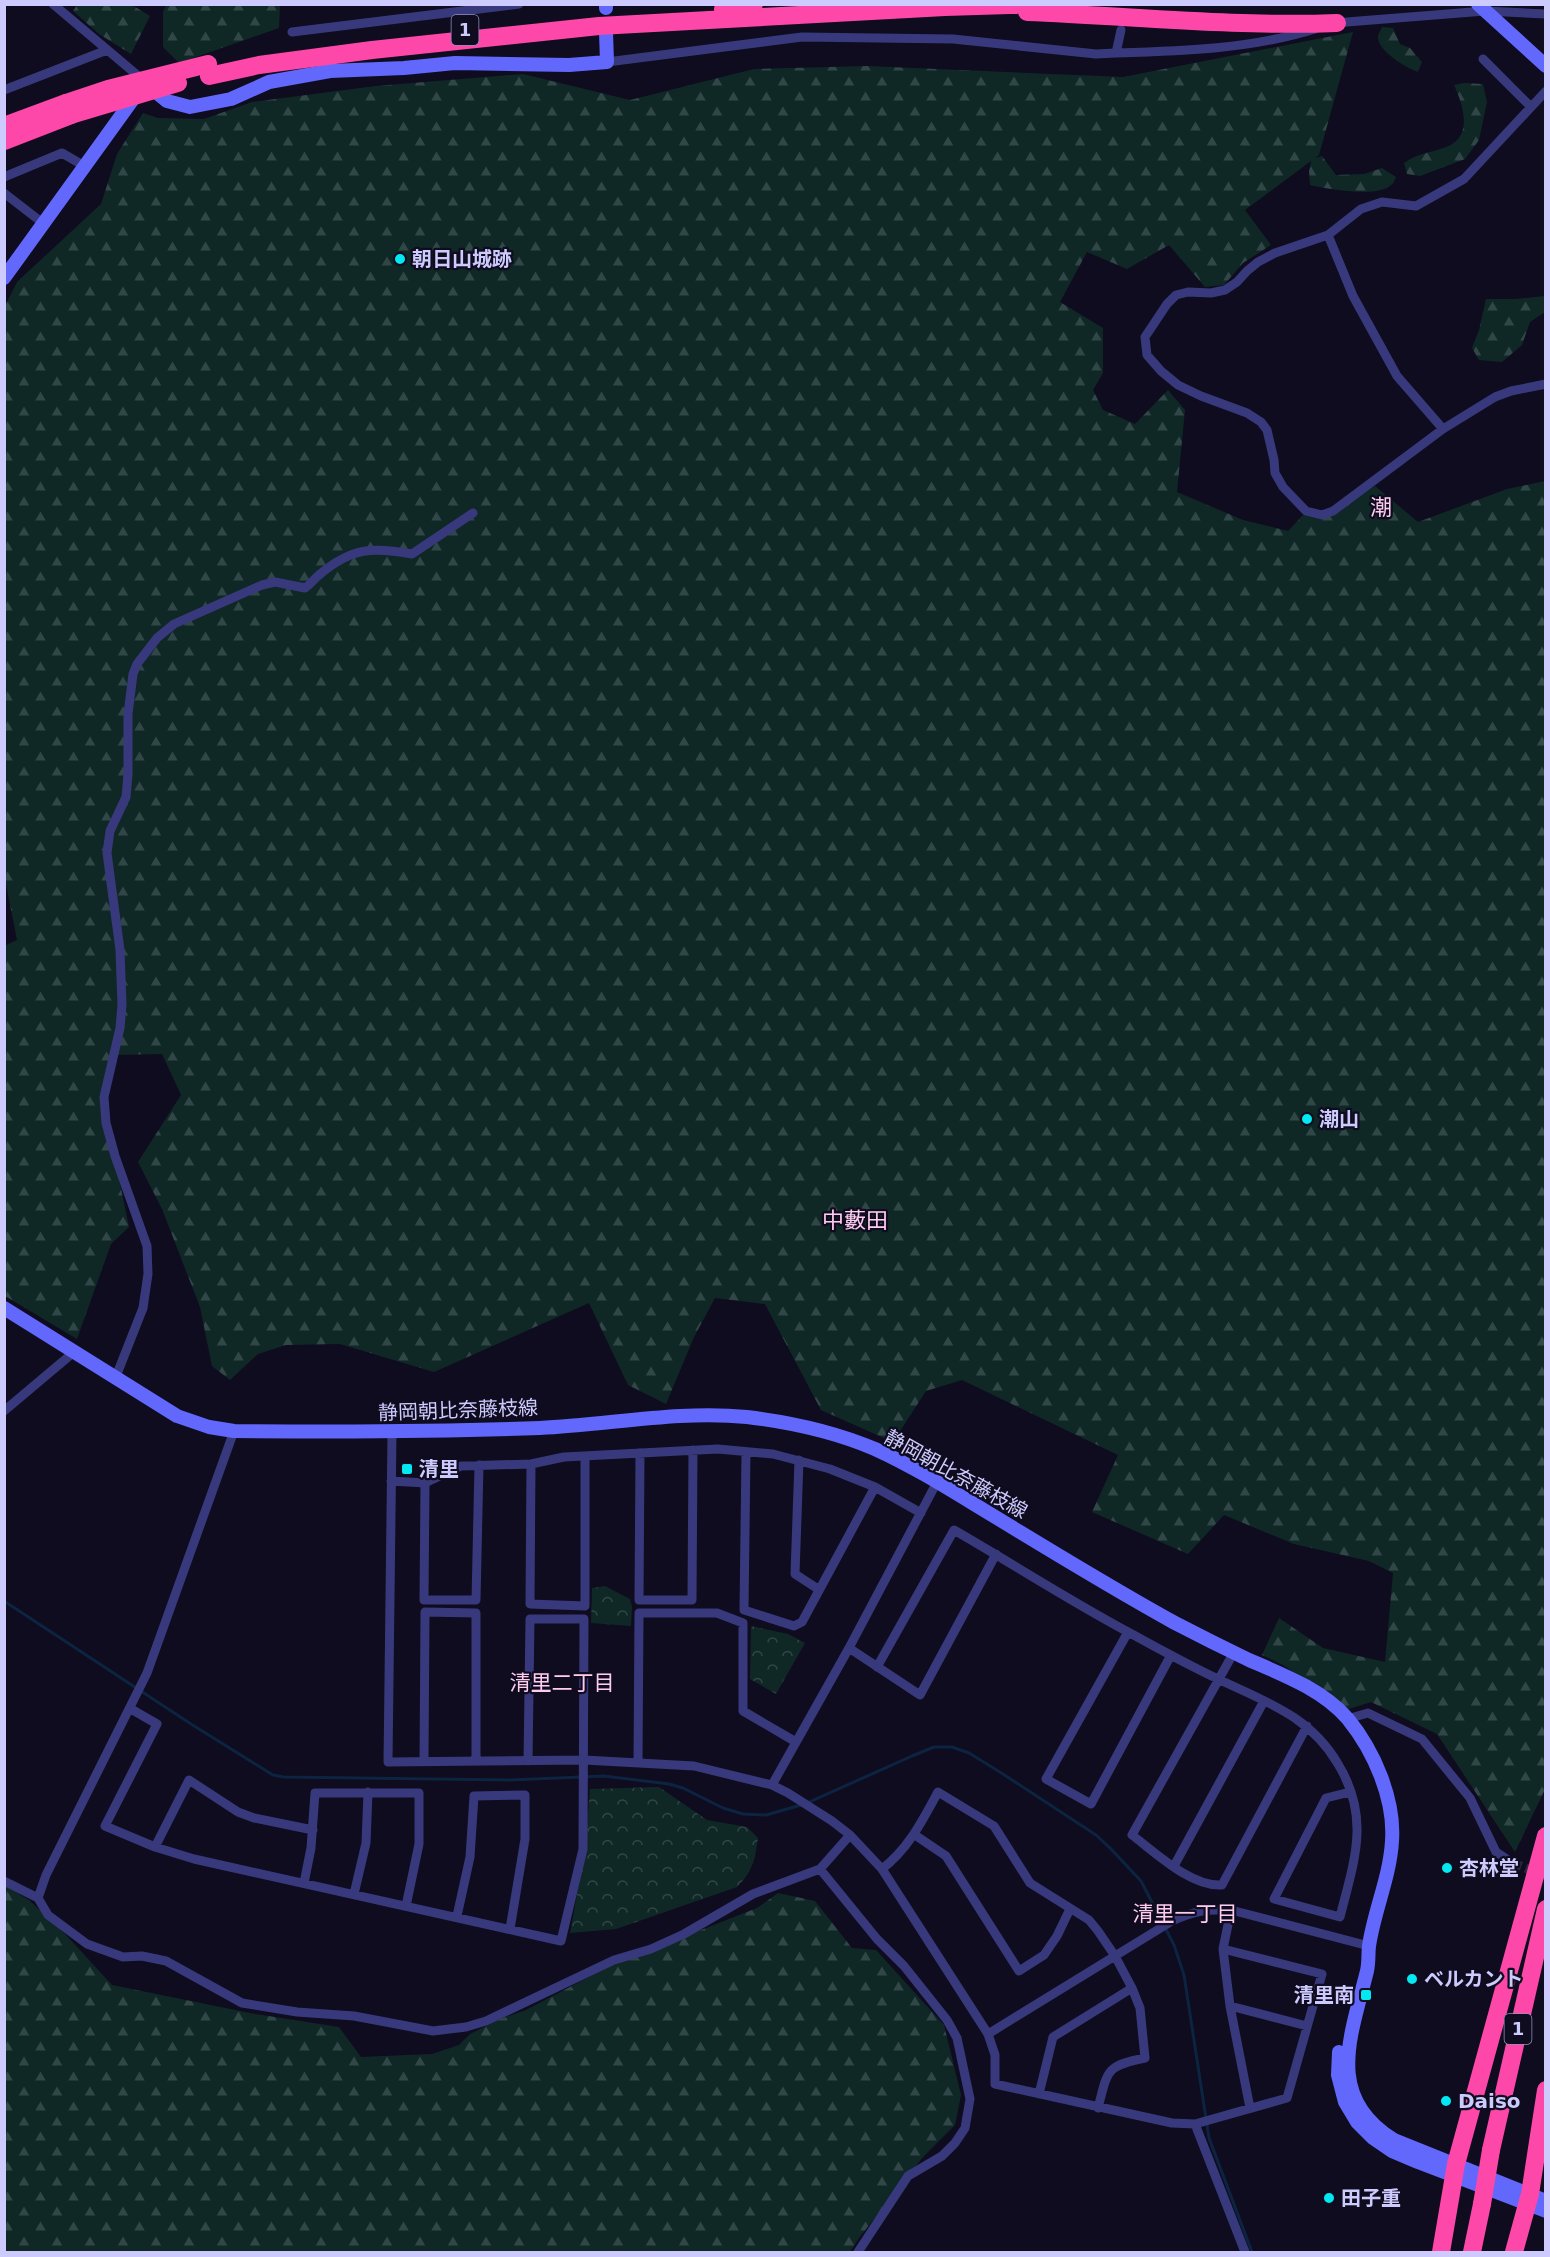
<svg xmlns="http://www.w3.org/2000/svg" width="1550" height="2257" font-family="'DejaVu Sans','Noto Sans JP',sans-serif">
<style>
.forest{fill:url(#forest-firs)}
.park{fill:url(#park-crowns)}
.lines{fill:none;stroke-linecap:round;stroke-linejoin:round}
.stream{stroke:#0c2442;stroke-width:3}
.street-tunnel{stroke:#2b2840;stroke-width:9;stroke-dasharray:9 4.5;stroke-linecap:butt}
.street{stroke:#38397d;stroke-width:9}
.secondary{stroke:#6368fd;stroke-width:14}
.highway{stroke:#fd47a9;stroke-width:18}
.highway-bridge{stroke:#fd47a9;stroke-width:18}
.poi-dot{fill:#03e8f1;stroke:#0e0c1e;stroke-width:2}
.labels{text-anchor:middle;stroke-width:4.5;stroke-linejoin:round;paint-order:stroke}
.shield{fill:#0e0c1e;stroke:#9491bb;stroke-width:1.5}
.shield-label{font-size:18px;font-weight:bold;fill:#cdcafe}
.poi-label{font-size:20px;font-weight:bold;fill:#cdcafe;stroke:#0e0c1e;text-anchor:start}
.street-label{font-size:20px;fill:#cdcafe;stroke:#0e0c1e}
.neighbourhood-label{font-size:21px;fill:#feccef;stroke:#0e0c1e}
.quarter-label{font-size:22px;fill:#feccef;stroke:#0e0c1e}
</style>
<defs>
<pattern id="forest-firs" width="22" height="20" patternUnits="userSpaceOnUse" patternTransform="scale(1.5)"><rect width="22" height="20" fill="#0f2826"/><path d="M5 1l3.5 6h-7zM16 11l3.5 6h-7z" fill="#314647"/></pattern>
<pattern id="park-crowns" width="20" height="18" patternUnits="userSpaceOnUse" patternTransform="scale(1.5)"><rect width="20" height="18" fill="#0f2826"/><path d="M2 6a3 3 0 1 1 6 0M12 15a3 3 0 1 1 6 0" fill="none" stroke="#314647"/></pattern>
</defs>
<rect width="100%" height="100%" fill="#0e0c1e"/>
<path class="forest" d="M77,5H132L150,16L131,54L99,34L73,11Z
M166,5H280L279,28L179,63L163,47V12Z
M1382,27L1393,28L1400,44L1410,48L1422,62L1418,72C1406,68 1376,50 1378,36C1378,34 1382,28 1382,27Z
M1353,32L1319,155L1315,158L1322,156L1336,175L1364,174L1382,168L1396,177C1395,180 1393,183 1391,185C1378,198 1327,189 1310,185L1309,171L1311,161L1245,210L1271,245L1243,263L1224,285L1205,287L1169,245L1127,269L1087,252L1060,302L1103,328V373L1093,390L1103,410L1135,424L1168,390L1185,410L1177,492L1243,520L1288,531L1304,514L1323,515L1375,486L1418,522L1507,489L1545,481L1546,1787L1515,1852L1437,1734L1371,1702L1349,1709L1283,1665L1262,1655L1279,1618L1323,1648L1385,1662L1393,1573L1369,1561L1294,1544L1224,1515L1188,1554L1092,1512L1118,1455L962,1380L926,1391L893,1442L821,1410L765,1304L715,1298L694,1337L666,1404L628,1385L589,1303L434,1372L340,1344L286,1345L258,1354L230,1380L212,1366L200,1307L162,1209L138,1162L181,1095L162,1054L113,1055L105,1094L112,1145L129,1227L111,1244L77,1339L5,1296L4,946L17,940L5,879V306L17,282L101,204L117,154L143,113L158,118L204,119L252,102L376,86L523,74L630,100L754,69L867,66L1123,77Z
M1464,83L1483,84L1487,102L1479,140L1465,159L1420,176L1407,174L1404,163C1416,154 1429,153 1443,148C1474,139 1464,107 1454,85Z
M1545,296V312L1530,322L1522,345L1502,362L1479,360L1472,348L1479,330L1486,299H1516Z
M4,1885L29,1900L67,1936L112,1985L250,2013L339,2027L361,2057L432,2054L459,2045L470,2034L500,2019L526,2010L612,1965L757,1908L778,1893L815,1901L852,1948L876,1950L944,2025L961,2095L955,2125L923,2157L859,2238L850,2252H5Z"/>
<path class="park" d="M605,1586L630,1599L632,1607L631,1626L591,1623L592,1588Z
M751,1626L788,1634L805,1643L776,1694L750,1679Z
M659,1787L707,1820L747,1827L758,1838C755,1860 753,1871 737,1887L616,1929L570,1933L585,1850L590,1789Z"/>
<g class="lines">
<path class="stream" d="M4,1601L191,1724L273,1775L283,1777L510,1780L604,1776L669,1784L683,1788L723,1808L743,1814L766,1815L801,1805
M807,1803L912,1756L934,1747H952L969,1753L1003,1774L1096,1835L1111,1849L1141,1881L1174,1945L1184,1975L1209,2138L1252,2252"/>
<path class="street-tunnel" d="M1513,1863L1546,1876"/>
<path class="street" d="M53,4L143,80
M1334,23L1485,11L1546,14
M292,32L519,4
M1116,53C1183,51 1251,49 1315,29
M1483,59L1530,106
M607,62L802,37L953,39L1096,54L1116,53L1121,30
M4,90L107,50
M1546,91L1464,179L1416,206L1382,202L1361,209L1328,235L1275,253L1258,262L1247,271L1237,282L1225,290L1211,293L1188,292L1176,295L1167,304L1145,337L1147,355L1161,371L1178,385L1201,396L1247,413L1261,422L1267,430L1274,460L1275,473L1283,487L1306,511L1322,515L1333,511L1443,429L1495,397L1511,391L1546,384
M4,177L62,153L86,167
M4,193L44,224
M1328,235L1353,296L1397,376L1443,429
M115,1379L143,1308L148,1274L147,1246L115,1156L106,1123L104,1097L120,1028L122,1005L120,950L107,853L110,831L126,797L128,774V714L133,674L137,664L157,638L174,624L262,585L275,582L305,588C311,584 314,579 319,575C352,547 373,547 412,554L473,513
M4,1411L74,1352
M392,1433L388,1762L584,1760L694,1766L772,1785L788,1793L832,1821L850,1835L882,1869L988,2034L995,2055V2084L1172,2123L1195,2124L1287,2098L1322,1974L1223,1949
M746,1452L744,1610L794,1626L802,1622L875,1487
M640,1453L639,1600H692L693,1450
M799,1460L795,1574L818,1589
M531,1464L530,1604L585,1606V1457
M391,1481L425,1483L461,1466L531,1464L564,1457L718,1449L773,1454L830,1469L875,1487L921,1513
M425,1483L424,1600H476L479,1465
M1128,1632L1046,1779L1091,1804L1171,1655
M849,1648L920,1695L996,1554
M1234,1652L1132,1835C1156,1853 1191,1887 1222,1885L1307,1726
M877,1667L954,1530C1013,1564 1070,1601 1130,1633C1159,1649 1188,1665 1218,1679C1266,1702 1310,1716 1338,1764C1371,1818 1354,1861 1340,1917L1274,1899L1326,1798L1350,1792
M131,1709L157,1724L105,1826L155,1847L194,1859L561,1941L583,1849L584,1619H530L528,1761
M1347,1719L1368,1713L1422,1739L1470,1798L1496,1852L1513,1863
M424,1761L425,1612L476,1613V1761
M638,1762L639,1613H717L743,1623V1711L796,1742
M772,1785L849,1648L937,1482
M915,1835L946,1856L1019,1971L1044,1955L1057,1936L1070,1909
M155,1847L189,1780L238,1812L254,1818L313,1830
M1174,1866L1264,1701
M820,1869L877,1939L904,1966L947,2020L957,2038L970,2099L965,2128L955,2143L942,2156L908,2176L858,2252
M882,1869C909,1848 922,1821 938,1792L994,1826L1030,1883L1089,1920L1098,1931L1115,1956L1132,1988L1140,2008L1145,2058C1105,2066 1108,2070 1098,2108
M4,1881L38,1898L48,1915L87,1944L123,1957L142,1956L166,1961L242,2003L297,2012L354,2016L433,2031L466,2027L486,2021L614,1960L651,1949L684,1934L753,1894L820,1869L850,1835
M304,1883L311,1848L315,1793H419V1844L406,1906
M354,1894L366,1843L368,1792
M38,1898L46,1875L147,1673L234,1431
M1231,1910L1223,1949L1230,2006L1250,2108
M457,1916L470,1857L474,1796L525,1795V1839L510,1929
M1230,2006L1307,2026
M988,2034L1172,1921C1194,1911 1207,1909 1231,1910L1369,1946
M1039,2094L1053,2037L1132,1988
M1195,2124L1245,2252"/>
<path class="secondary" d="M606,4V8
M1478,4L1546,66
M150,87L167,101L190,107L231,99L269,82L330,71L404,68L455,63L569,65L607,62L606,32
M4,278L136,95
M4,1308L177,1416L209,1427L234,1431C337,1432 438,1432 540,1428C609,1425 678,1410 747,1417C789,1422 835,1432 875,1449C917,1468 957,1494 997,1518C1056,1554 1115,1590 1175,1623C1200,1636 1224,1648 1249,1660C1284,1675 1323,1690 1348,1719C1374,1751 1395,1799 1392,1841C1390,1877 1374,1911 1369,1946C1368,1955 1369,1962 1367,1971C1351,2036 1324,2097 1394,2140L1546,2201
M1339,2052L1338,2075L1345,2102L1357,2122L1373,2138L1392,2151L1418,2162L1546,2211"/>
<path class="highway" d="M723,9L754,4
M1027,12C1131,16 1234,27 1337,23
M209,76L259,65L372,50L599,26L945,7L1040,4
M4,126L66,103
M4,141L71,115
M1491,2150L1546,1909
M1441,2252L1456,2164L1546,1836
M1472,2252L1482,2204
M1514,2252L1530,2194L1546,2090"/>
<path class="highway-bridge" d="M66,103L108,89L208,64
M71,115L178,83
M1482,2204L1491,2150"/>
</g>
<g class="poi-dot">
<circle cx="400" cy="259" r="6"/>
<circle cx="1307" cy="1119" r="6"/>
<rect x="401" y="1463" width="12" height="12" rx="3"/>
<circle cx="1447" cy="1868" r="6"/>
<circle cx="1412" cy="1979" r="6"/>
<rect x="1360" y="1989" width="12" height="12" rx="3"/>
<circle cx="1446" cy="2101" r="6"/>
<circle cx="1329" cy="2198" r="6"/>
</g>
<g class="labels">
<g class="shield">
<rect x="451.5" y="15" width="27" height="30" rx="4.5"/>
<rect x="1504.5" y="2014" width="27" height="30" rx="4.5"/>
</g>
<g class="shield-label">
<text x="465" y="36">1</text>
<text x="1518" y="2035">1</text>
</g>
<g class="poi-label">
<text x="412" y="266">朝日山城跡</text>
<text x="1319" y="1126">潮山</text>
<text x="419" y="1476">清里</text>
<text x="1459" y="1875">杏林堂</text>
<text x="1424" y="1986">ベルカント</text>
<text x="1354" y="2002" text-anchor="end">清里南</text>
<text x="1458" y="2108">Daiso</text>
<text x="1341" y="2205">田子重</text>
</g>
<g class="street-label">
<text transform="translate(458 1410) rotate(-2)" y="7">静岡朝比奈藤枝線</text>
<text transform="translate(956 1474) rotate(29)" y="7">静岡朝比奈藤枝線</text>
</g>
<g class="neighbourhood-label">
<text x="562" y="1690">清里二丁目</text>
<text x="1185" y="1921">清里一丁目</text>
</g>
<g class="quarter-label">
<text x="1381" y="515">潮</text>
<text x="855" y="1228">中藪田</text>
</g>
</g>
<rect width="1550" height="2257" fill="none" stroke="#cdcafe" stroke-width="12"/>
</svg>
